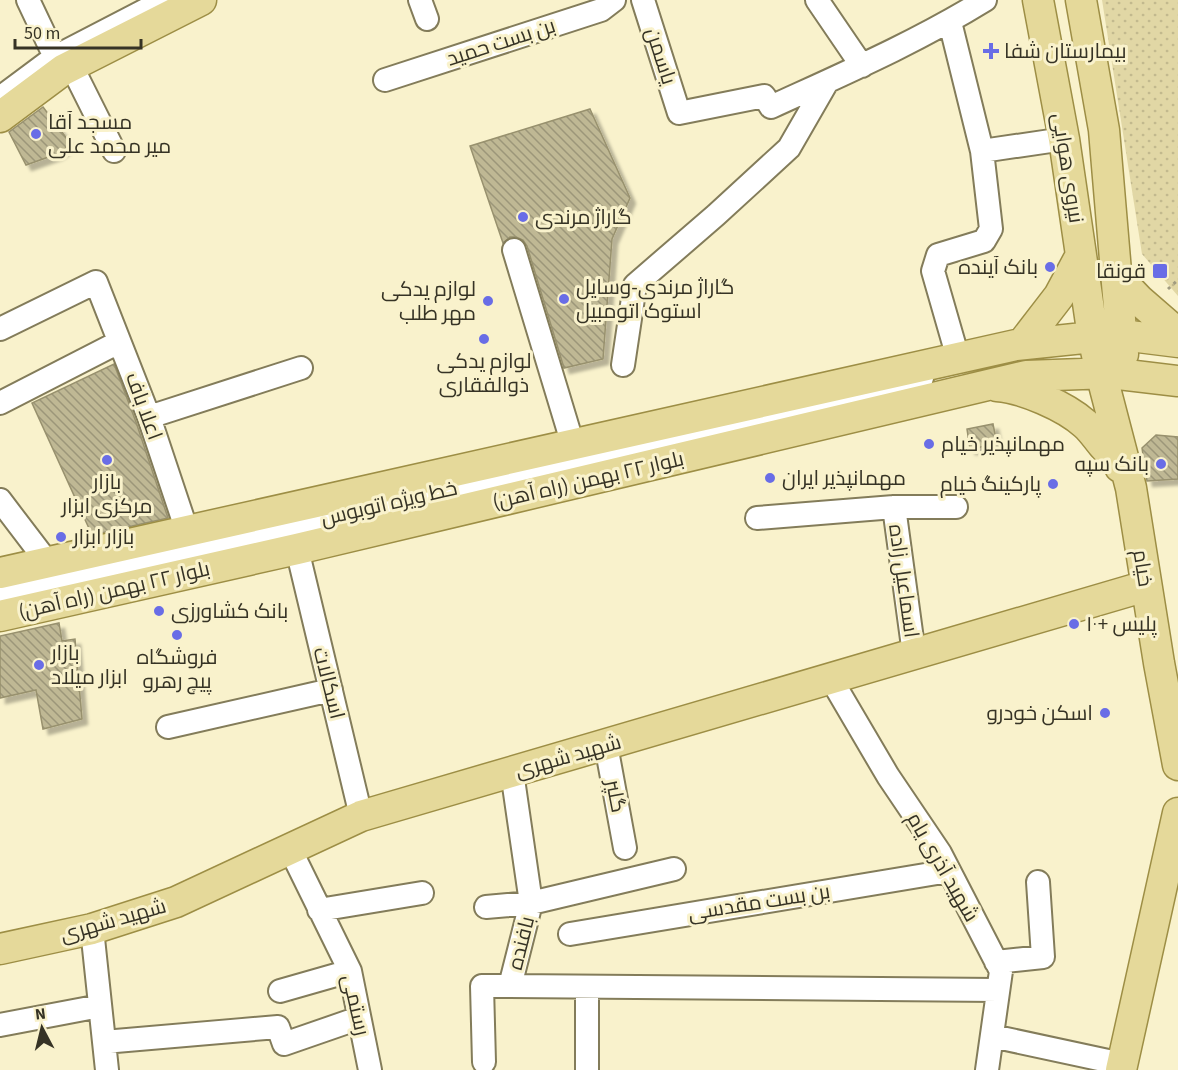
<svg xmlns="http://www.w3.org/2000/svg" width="1178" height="1070" font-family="'Source Sans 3',Cairo,sans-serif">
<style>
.green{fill:url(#green-dots)}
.building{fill:url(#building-back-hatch);stroke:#98916e;stroke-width:1.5;filter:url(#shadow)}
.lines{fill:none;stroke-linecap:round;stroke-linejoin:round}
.minor-casing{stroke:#837c5a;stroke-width:26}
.major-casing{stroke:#9d8e45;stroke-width:33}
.path{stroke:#a09b80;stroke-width:3;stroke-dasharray:3 4.5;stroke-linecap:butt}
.minor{stroke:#fff;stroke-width:22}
.major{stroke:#e5d99a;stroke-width:30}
.poi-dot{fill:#696de6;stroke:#f9f2cc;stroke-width:2}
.labels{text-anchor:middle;stroke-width:6;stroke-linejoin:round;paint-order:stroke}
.street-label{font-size:21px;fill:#363325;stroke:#f9f2cc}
.poi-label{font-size:21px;fill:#363325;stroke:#f9f2cc;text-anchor:start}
</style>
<defs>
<pattern id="green-dots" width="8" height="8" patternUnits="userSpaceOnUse" patternTransform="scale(1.5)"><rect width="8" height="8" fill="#e1d7a5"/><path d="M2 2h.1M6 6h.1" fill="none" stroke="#c2b98e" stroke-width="1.8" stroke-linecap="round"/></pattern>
<pattern id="building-back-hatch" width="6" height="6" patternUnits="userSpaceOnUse" patternTransform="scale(1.5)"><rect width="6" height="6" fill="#bfb894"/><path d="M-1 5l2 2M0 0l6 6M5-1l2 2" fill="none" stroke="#9c9679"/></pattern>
<filter id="shadow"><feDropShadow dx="5.5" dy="5.5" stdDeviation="1.5" flood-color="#0004"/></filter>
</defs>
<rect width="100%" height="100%" fill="#f9f2cc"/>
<path class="green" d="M1102,0H1178V296L1142,254Z"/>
<path class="building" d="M43,107L71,144L57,154L26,165L9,132Z
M590,109L630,198L612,239L603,359L564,368L527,246L523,240L516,237H510L503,243L470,146Z
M114,364L136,422L168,518L92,535L32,403Z
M993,424L997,444L970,449L967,429Z
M1156,435L1178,437V479L1147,481L1142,448Z
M59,623L62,641L75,639L82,719L43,729L36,690L0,698V636Z"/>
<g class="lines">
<g class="minor-casing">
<path id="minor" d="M28,0L55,57L62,68
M420,0L427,19
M643,0L679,113L764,96L771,107C843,74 917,42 985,0
M817,0L862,66
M950,22L982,151L991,229L984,241L938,255L933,271L958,358
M71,65L114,151
M385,80L601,10L614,0
M0,98L55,57L165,0
M982,151L1064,139
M514,250L573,445
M0,329L96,282L149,417L187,531
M623,365L635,285L716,215L789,148L827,82
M0,403L119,342
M149,417L301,368
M0,500L48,563
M894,507L914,654
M757,518L894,507H956
M297,549L361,816
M0,592L884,391L922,378
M831,679L888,776L940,853L1001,971L987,1070
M168,727L331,690
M606,745L625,848
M512,772L531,903L674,869
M290,849L350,971L370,1070
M319,910L422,893
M92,929L107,1070
M570,934L949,871
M996,962L1043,957L1038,882
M510,986L998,990
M280,991L350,971
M0,1025L100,1006
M992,1036L1122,1064
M104,1042L278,1027L284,1044L359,1018
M484,1062L482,986H510L531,903L486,907
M587,1070V987"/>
</g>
<g class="major-casing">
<path id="major" d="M1038,0L1064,139L1093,337L1101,373L1131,488L1159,663L1178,765
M1081,0L1104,130L1123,354
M0,117L63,70L201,0
M1117,277L1139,300L1178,334
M1022,344L1059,296L1081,255
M997,386C1023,388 1065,406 1085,424C1092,430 1097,438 1103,445C1109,452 1116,458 1120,467
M0,573L1016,345L1093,337L1122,335L1178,342
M0,616L297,549L1026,376L1110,373L1178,381
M0,949L92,929L176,902L361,816L1146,586
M1121,1070L1178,813"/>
</g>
<path class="path" d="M1168,289L1178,280"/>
<use href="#minor" class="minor"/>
<use href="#major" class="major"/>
</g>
<g class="poi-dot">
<path d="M988 42h6v6h6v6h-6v6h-6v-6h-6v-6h6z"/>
<circle cx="36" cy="134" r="6"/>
<circle cx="523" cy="217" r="6"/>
<circle cx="1050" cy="267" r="6"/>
<rect x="1152" y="263" width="16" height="16" rx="3"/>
<circle cx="564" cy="299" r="6"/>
<circle cx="488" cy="301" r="6"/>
<circle cx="484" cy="339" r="6"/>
<circle cx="929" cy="444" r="6"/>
<circle cx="107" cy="460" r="6"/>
<circle cx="1161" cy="464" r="6"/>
<circle cx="770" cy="478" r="6"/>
<circle cx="1053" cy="484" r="6"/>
<circle cx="61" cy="537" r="6"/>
<circle cx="159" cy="611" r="6"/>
<circle cx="1074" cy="624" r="6"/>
<circle cx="177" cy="635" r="6"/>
<circle cx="39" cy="665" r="6"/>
<circle cx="1105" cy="713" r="6"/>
</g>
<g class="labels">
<g class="street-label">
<text transform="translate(501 42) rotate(-18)" y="7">بن بست حمید</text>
<text transform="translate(661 56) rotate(72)" y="7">یاسمن</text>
<text transform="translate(1068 168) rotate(81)" y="7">نیروی هوایی</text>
<text transform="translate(144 406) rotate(70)" y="7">اعلا باف</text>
<text transform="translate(588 480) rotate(-13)" y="7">بلوار ۲۲ بهمن (راه آهن)</text>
<text transform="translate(389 503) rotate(-13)" y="7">خط ویژه اتوبوس</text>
<text transform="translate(1143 568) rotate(81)" y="7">خیام</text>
<text transform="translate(904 581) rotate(82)" y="7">اسماعیل زاده</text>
<text transform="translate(114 590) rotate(-13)" y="7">بلوار ۲۲ بهمن (راه آهن)</text>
<text transform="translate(329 683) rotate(76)" y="7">اسکالات</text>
<text transform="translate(568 756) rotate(-16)" y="7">شهید شهری</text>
<text transform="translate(616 796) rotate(79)" y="7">گلپر</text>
<text transform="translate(943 867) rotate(60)" y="7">شهید آذری یام</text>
<text transform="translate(759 902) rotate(-9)" y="7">بن بست مقدسی</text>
<text transform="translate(113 920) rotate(-16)" y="7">شهید شهری</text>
<text transform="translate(521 943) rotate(-76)" y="7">بافنده</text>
<text transform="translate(356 1005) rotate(77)" y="7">رستمی</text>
</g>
<g class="poi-label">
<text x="1004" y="58">بیمارستان شفا</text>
<text x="48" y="129">مسجد آقا<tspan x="48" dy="24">میر محمد علی</tspan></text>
<text x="535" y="224">گاراژ مرندی</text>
<text x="1038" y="274" text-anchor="end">بانک آینده</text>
<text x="1146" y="278" text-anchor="end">قونقا</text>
<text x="576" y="294">گاراژ مرندی-وسایل<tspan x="576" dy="24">استوک اتومبیل</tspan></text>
<text x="476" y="296" text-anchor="end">لوازم یدکی<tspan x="476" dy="24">مهر طلب</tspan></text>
<text x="484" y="368" text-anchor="middle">لوازم یدکی<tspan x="484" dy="24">ذوالفقاری</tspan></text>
<text x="941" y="451">مهمانپذیر خیام</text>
<text x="1149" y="471" text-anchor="end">بانک سپه</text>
<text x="782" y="485">مهمانپذیر ایران</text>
<text x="107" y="489" text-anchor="middle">بازار<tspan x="107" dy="24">مرکزی ابزار</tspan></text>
<text x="1041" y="491" text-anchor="end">پارکینگ خیام</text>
<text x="73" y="544">بازار ابزار</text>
<text x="171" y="618">بانک کشاورزی</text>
<text x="1086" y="631">پلیس +۱۰</text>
<text x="51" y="660">بازار<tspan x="51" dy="24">ابزار میلاد</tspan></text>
<text x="177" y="664" text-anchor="middle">فروشگاه<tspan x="177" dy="24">پیچ رهرو</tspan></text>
<text x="1093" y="720" text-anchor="end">اسکن خودرو</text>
</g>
</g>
<g transform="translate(42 1028) rotate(353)" stroke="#f9f2cc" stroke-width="4.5" paint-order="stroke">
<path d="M0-4.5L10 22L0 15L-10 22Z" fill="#363325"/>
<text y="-9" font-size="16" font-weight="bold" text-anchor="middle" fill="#363325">N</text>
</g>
<path d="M15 39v9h126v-9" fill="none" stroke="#363325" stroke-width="3"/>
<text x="24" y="39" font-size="18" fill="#363325" stroke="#f9f2cc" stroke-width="4.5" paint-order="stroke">50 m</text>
</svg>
